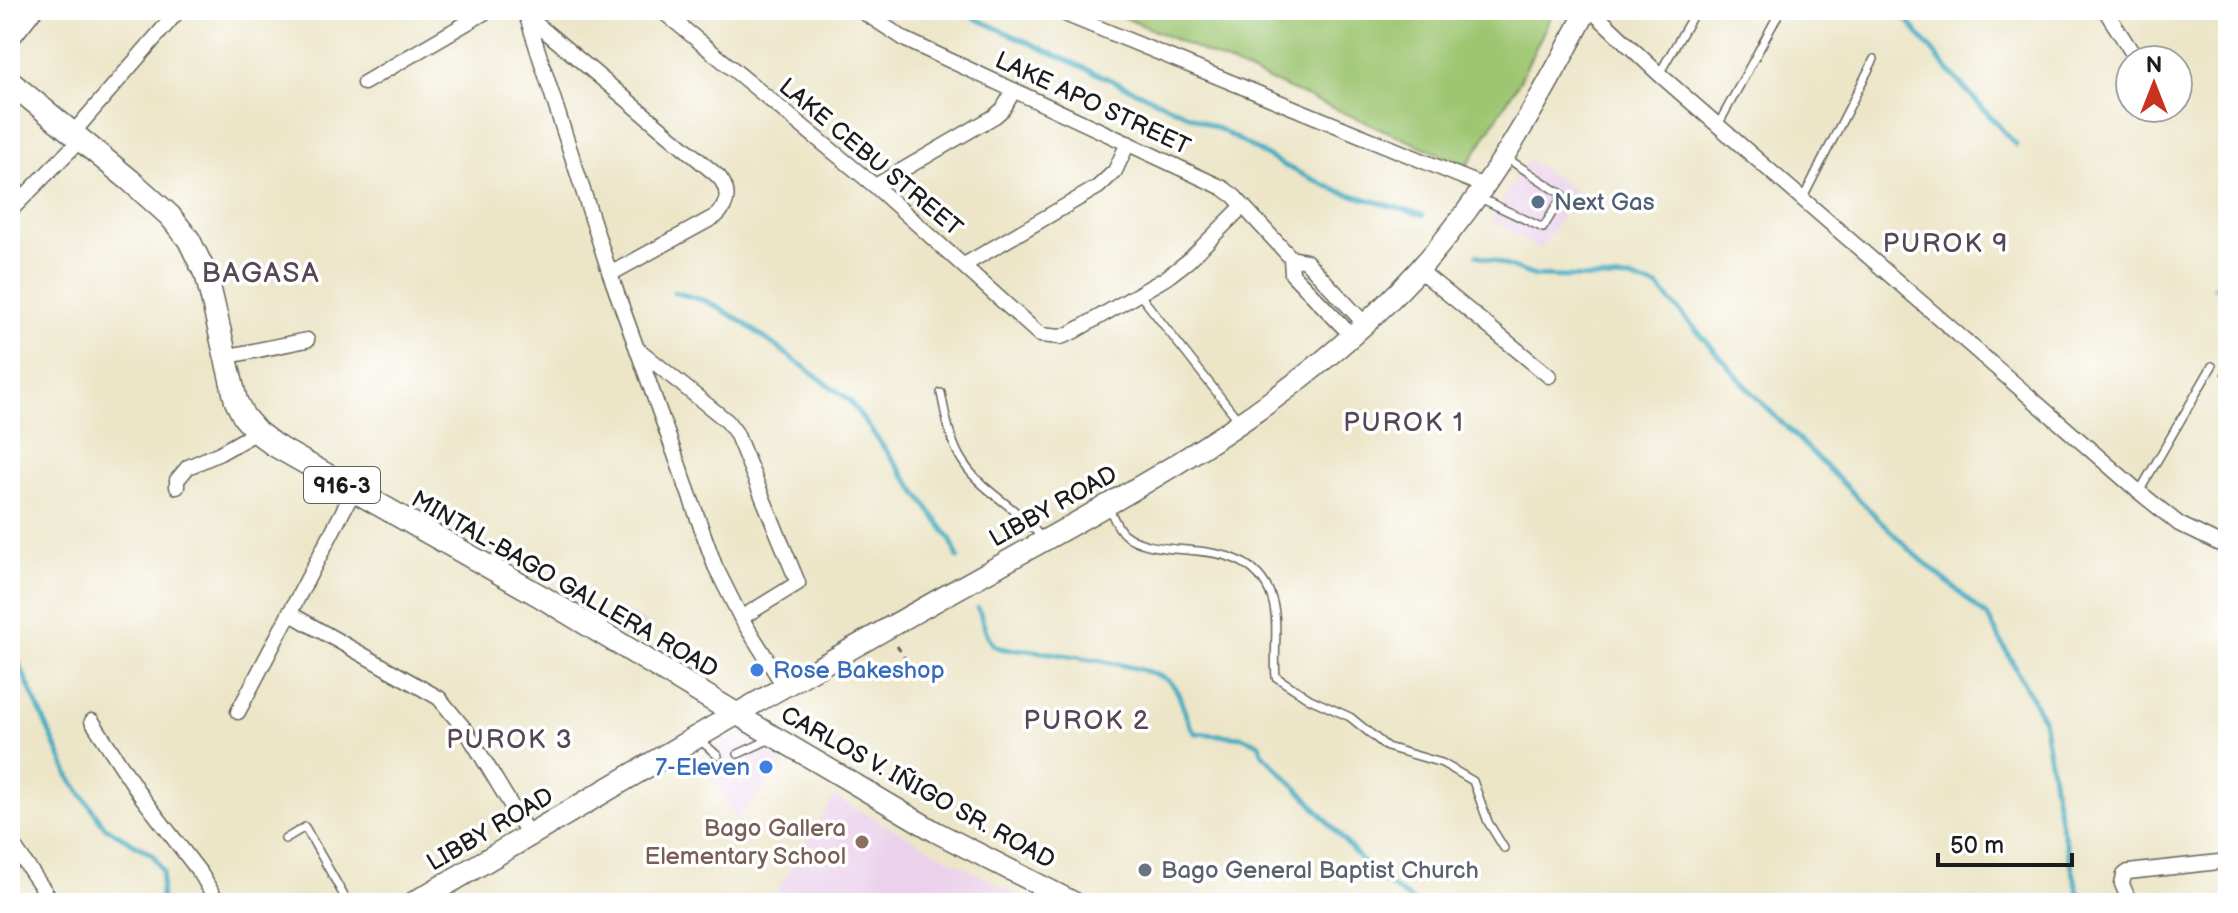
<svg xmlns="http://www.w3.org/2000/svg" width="2238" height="913" font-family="'Balsamiq Sans',sans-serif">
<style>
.built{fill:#ebd1eb}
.industrial{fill:url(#industrial-furrows)}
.green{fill:#9ec672;stroke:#5d7147;stroke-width:2}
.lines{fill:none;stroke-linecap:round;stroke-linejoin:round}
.stream{stroke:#41abc0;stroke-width:5}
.service-casing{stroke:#656258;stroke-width:10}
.minor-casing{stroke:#656258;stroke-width:17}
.secondary-casing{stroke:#656258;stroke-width:23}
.primary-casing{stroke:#656258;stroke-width:25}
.path{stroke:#656258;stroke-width:3;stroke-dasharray:6 6;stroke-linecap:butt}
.service{stroke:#fff;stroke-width:7}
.minor{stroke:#fff;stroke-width:14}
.secondary{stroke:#fff;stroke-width:20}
.primary{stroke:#fff;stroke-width:22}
.service-dot{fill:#5c6f8a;stroke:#fff;stroke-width:3}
.shop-dot{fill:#3f7fe0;stroke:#fff;stroke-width:3}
.education-dot{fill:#8d6e63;stroke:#fff;stroke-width:3}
.worship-dot{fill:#6b7280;stroke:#fff;stroke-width:3}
.labels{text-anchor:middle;stroke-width:7;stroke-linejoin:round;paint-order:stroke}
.shield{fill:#fff;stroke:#606060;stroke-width:2}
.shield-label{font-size:22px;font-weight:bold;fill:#1c1c1c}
.street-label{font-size:24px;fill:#1c1c1c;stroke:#fff}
.service-label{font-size:24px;fill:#4e5e75;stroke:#fff;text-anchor:start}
.shop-label{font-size:24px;fill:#366cbe;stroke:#fff;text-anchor:start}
.education-label{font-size:24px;fill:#785e54;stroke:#fff;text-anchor:end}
.worship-label{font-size:24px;fill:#5b616d;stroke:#fff;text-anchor:start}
.neighbourhood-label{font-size:26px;letter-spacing:2px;fill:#554755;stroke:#fff}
.quarter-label{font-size:28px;letter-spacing:2px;fill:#554755;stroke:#fff}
</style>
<defs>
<pattern id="industrial-furrows" width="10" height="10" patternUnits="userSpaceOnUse" patternTransform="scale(2)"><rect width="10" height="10" fill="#cbbfd5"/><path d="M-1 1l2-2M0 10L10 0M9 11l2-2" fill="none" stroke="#aea4b6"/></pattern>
</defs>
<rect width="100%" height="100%" fill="#fff"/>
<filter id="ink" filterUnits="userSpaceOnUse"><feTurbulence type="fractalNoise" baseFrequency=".0125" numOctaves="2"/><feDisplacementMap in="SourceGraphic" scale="16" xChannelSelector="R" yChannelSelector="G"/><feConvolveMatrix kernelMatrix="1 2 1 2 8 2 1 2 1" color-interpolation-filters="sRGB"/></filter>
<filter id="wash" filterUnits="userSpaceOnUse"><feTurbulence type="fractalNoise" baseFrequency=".006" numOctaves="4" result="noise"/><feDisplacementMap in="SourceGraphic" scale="32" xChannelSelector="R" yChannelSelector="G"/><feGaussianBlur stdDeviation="1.8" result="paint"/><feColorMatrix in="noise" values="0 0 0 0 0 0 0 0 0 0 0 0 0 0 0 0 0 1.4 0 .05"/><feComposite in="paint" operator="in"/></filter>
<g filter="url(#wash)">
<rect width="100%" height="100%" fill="#ece5c7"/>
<path class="built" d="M1528,160L1578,192L1540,250L1491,219Z
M740,733L785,766L736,819L701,756Z
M834,797L1002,887L1015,893L1009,903H770Z"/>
<path class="industrial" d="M624,611L648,625L638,642L614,628Z"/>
<path class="green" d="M1107,10H1554L1519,82L1467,166Z"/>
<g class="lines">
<path class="stream" d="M957,10L1221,130L1287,167L1338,191L1423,215
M1899,10L1948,70L2016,145
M1477,255L1535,276L1630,279L1658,287L1754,395L1909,549L1988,617L2043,719L2060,820L2081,903
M2214,287L2228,286
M674,292L706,301L740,320L849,400L950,538L958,558
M978,608C982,618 987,642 997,647C1004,651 1019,649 1028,650C1061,655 1142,664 1167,680C1184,690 1182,719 1195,733L1242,737L1259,744L1263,754L1307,798L1374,875L1416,903
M10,644L70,778L105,827L153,855L163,872L160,903"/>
</g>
</g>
<g filter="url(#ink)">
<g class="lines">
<g class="service-casing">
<path id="service" d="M1659,74L1696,10
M1718,125L1777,17
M1478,197L1543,228L1563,195L1505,157
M1803,198L1874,59
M1140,295L1240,422
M941,393C946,417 950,444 965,465C985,494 1021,509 1042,539
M2139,492L2212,366
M1108,507C1113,516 1117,528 1124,534C1162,564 1240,531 1269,591C1281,617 1273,649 1276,677L1310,699L1350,717L1387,747L1442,763L1473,781L1488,822L1504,848
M699,739L718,756
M738,754L773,738
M285,839L305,827L348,903"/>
</g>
<g class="minor-casing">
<path id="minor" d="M520,10L719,177C730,191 729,204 716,216L610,274
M661,10L875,186L1040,335L1061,337L1073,332L1166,278L1188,261L1243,206
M860,10L906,40L1223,188L1234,196L1291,258L1306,261L1365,324
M1055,10L1484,186
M1591,10L1659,74L2139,492L2179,524L2228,548
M2105,10L2137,60
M527,17L610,274L715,566L741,618L784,686
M10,42L35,10
M364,83L489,10
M72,134L179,10
M875,186L995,116L1003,109L1014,90
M10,211L79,141
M1291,258L1292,274L1352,336
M964,265L1098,187L1115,171L1128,143
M1419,270L1549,376
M639,350L727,421L736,433L798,583L741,618
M224,357L307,340
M177,487V480L188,467L220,453L257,432
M289,613L439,698L467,732L529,835
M238,712L353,492
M92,721L141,796L201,874L218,903
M10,841L53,903
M2130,903L2122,884L2124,875L2128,872L2228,861"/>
</g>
<g class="secondary-casing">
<path id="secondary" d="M1075,903L936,832L736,714C831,660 925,607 1020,554C1160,476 1287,406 1400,290C1479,209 1535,110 1587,10"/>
</g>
<g class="primary-casing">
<path id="primary" d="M10,82L131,181L170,216L189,240L207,277L236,401L244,417L257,432L274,445L542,597L736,714L414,903"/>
</g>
<path class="path" d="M2221,373L2228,380
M897,646L917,677"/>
<use href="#service" class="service"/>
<use href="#minor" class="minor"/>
<use href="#secondary" class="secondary"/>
<use href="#primary" class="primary"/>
</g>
</g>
<circle class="service-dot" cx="1538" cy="202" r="8"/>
<g class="shop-dot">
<circle cx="757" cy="670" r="8"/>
<circle cx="766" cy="767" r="8"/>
</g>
<circle class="education-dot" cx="862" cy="842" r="8"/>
<circle class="worship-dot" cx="1145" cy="870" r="8"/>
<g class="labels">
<rect class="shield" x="304" y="467" width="76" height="36" rx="6"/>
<g class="shield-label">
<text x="342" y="493">916-3</text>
</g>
<g class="street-label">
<text transform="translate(1093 103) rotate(25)" y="8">LAKE APO STREET</text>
<text transform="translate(871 157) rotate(40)" y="8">LAKE CEBU STREET</text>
<text transform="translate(1053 506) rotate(-29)" y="8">LIBBY ROAD</text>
<text transform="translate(565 584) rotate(30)" y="8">MINTAL-BAGO GALLERA ROAD</text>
<text transform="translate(918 787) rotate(29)" y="8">CARLOS V. IÑIGO SR. ROAD</text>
<text transform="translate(490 829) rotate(-30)" y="8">LIBBY ROAD</text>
</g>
<g class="service-label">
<text x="1554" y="210">Next Gas</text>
</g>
<g class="shop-label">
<text x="773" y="678">Rose Bakeshop</text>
<text x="750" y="775" text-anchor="end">7-Eleven</text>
</g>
<g class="education-label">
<text x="846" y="836">Bago Gallera<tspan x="846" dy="28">Elementary School</tspan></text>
</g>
<g class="worship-label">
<text x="1161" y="878">Bago General Baptist Church</text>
</g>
<g class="neighbourhood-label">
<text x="1946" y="252">PUROK 9</text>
<text x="1404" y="431">PUROK 1</text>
<text x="1087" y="729">PUROK 2</text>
<text x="510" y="748">PUROK 3</text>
</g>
<g class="quarter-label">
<text x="261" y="282">BAGASA</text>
</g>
</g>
<rect width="2238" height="913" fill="none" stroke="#fff" stroke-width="40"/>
<g transform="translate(2154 84)"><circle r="38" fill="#ffffff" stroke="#a4a4a4" stroke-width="2"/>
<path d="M0-6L14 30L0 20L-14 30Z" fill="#c8321e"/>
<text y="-12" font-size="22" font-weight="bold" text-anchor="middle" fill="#1c1c1c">N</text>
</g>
<path d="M1938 853v12h134v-12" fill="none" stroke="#1c1c1c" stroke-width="4"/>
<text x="1950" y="853" font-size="24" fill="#1c1c1c" stroke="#ffffff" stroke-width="6" paint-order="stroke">50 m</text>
</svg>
